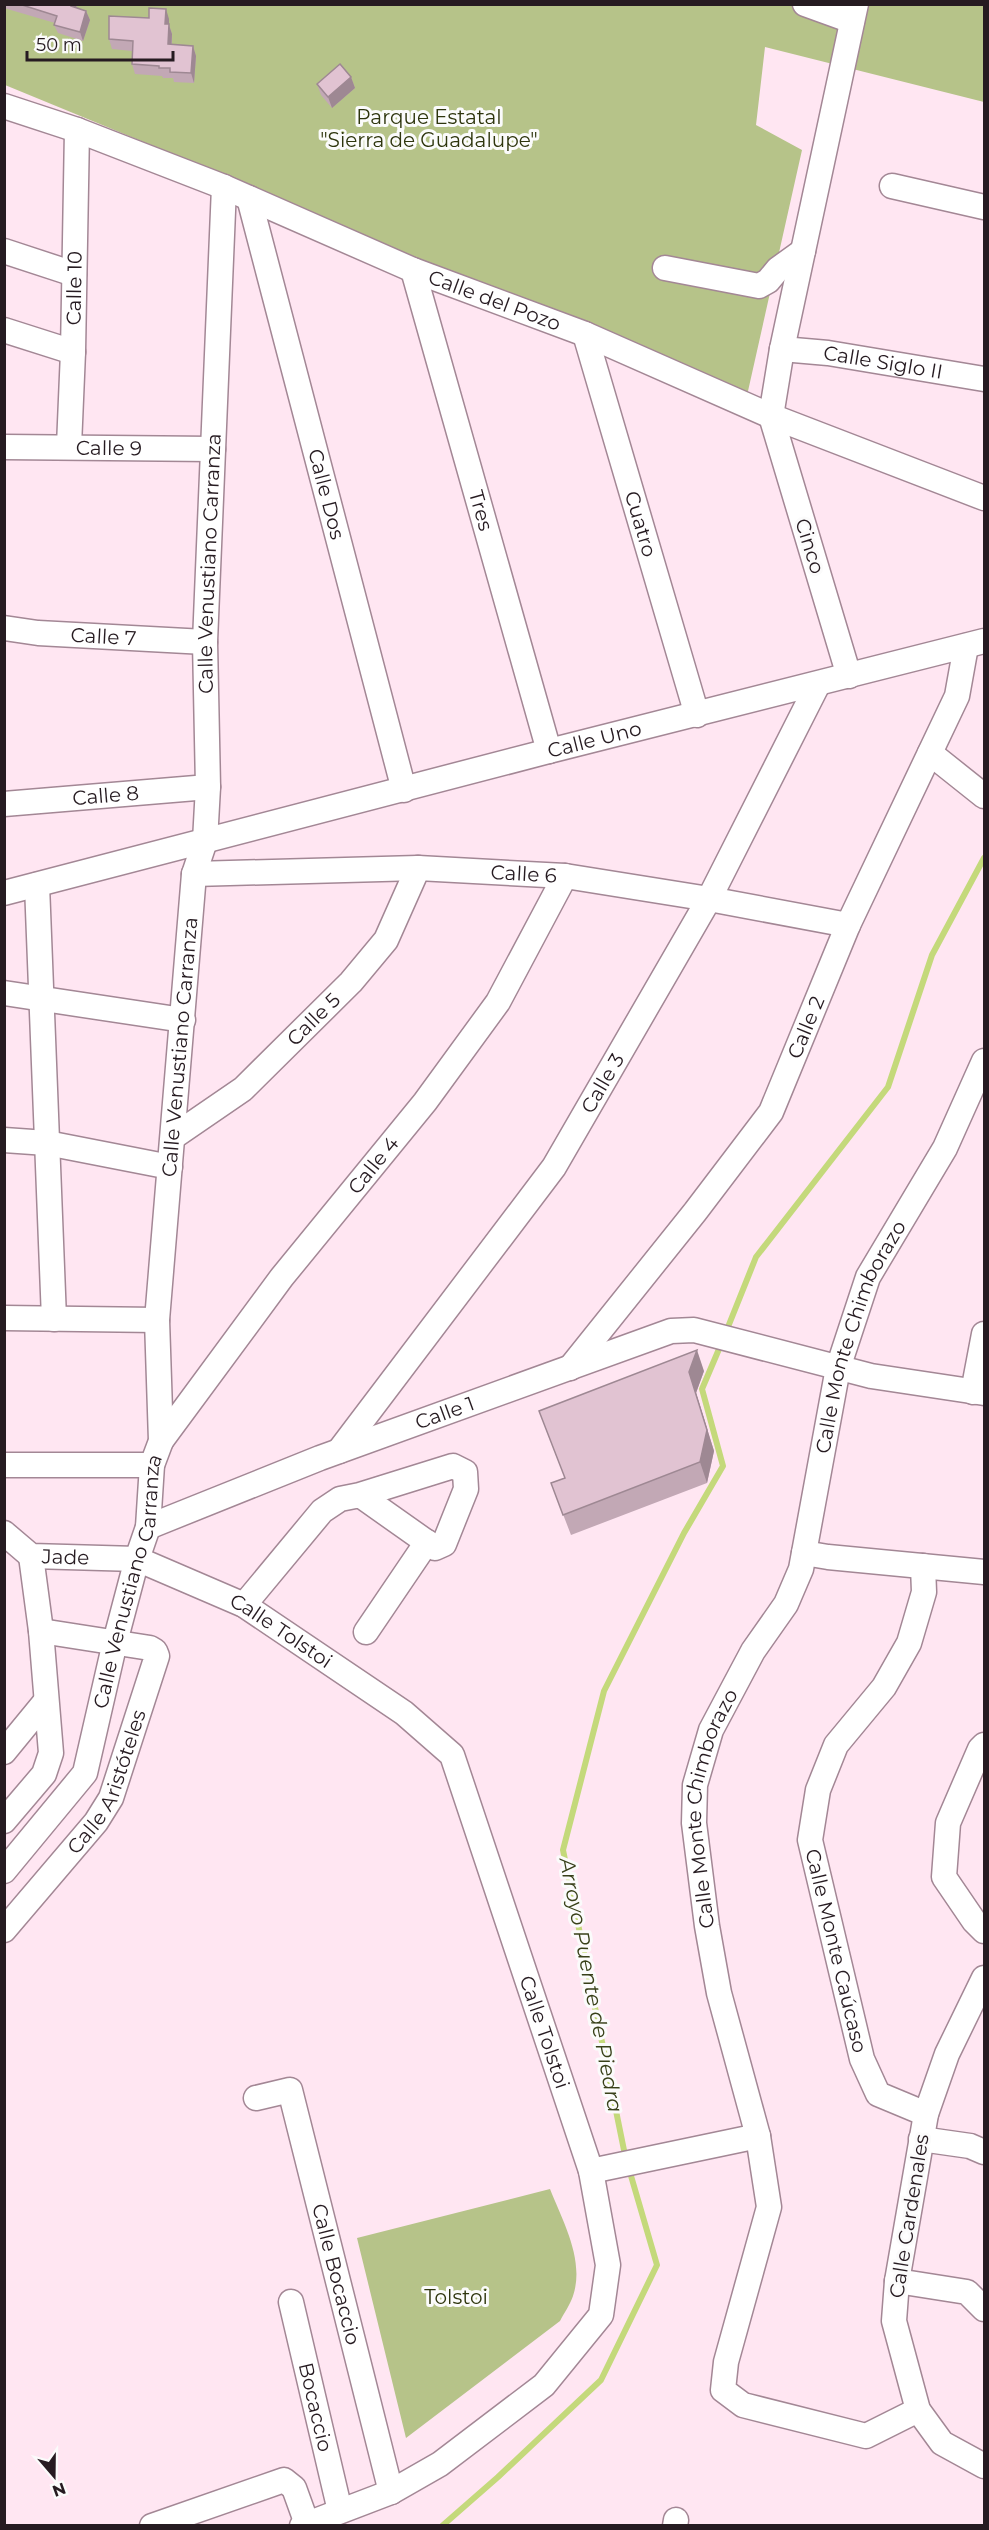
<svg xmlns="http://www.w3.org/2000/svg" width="989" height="2530" font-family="Montserrat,sans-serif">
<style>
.green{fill:#b6c389}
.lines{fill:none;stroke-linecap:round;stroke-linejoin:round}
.stream{stroke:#c4d97b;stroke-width:6}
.minor-casing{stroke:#a38795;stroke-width:27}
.minor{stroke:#fff;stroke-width:24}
.wall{fill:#c2a8b5}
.shaded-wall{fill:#9e8893}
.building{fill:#e1c3d2;stroke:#9e8893;stroke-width:1.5}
.labels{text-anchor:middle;stroke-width:6;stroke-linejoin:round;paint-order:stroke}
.park-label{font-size:20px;fill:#2e350d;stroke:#fbfbfb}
.street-label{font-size:20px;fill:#261b21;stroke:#fbfbfb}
.water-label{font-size:21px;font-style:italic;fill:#384019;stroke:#fbfbfb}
</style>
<rect width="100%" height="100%" fill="#ffe6f2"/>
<path class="green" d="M4,5H984V102L765,47L756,125L802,150L746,400L231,186L214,171L5,85Z
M550,2189C563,2222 585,2260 573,2296C570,2305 564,2313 560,2321L406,2438L357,2238Z"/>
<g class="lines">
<path class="stream" d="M726,1332L756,1257L888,1087L932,955L984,858
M626,2160L563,1850L604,1691L684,1533L723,1466L702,1389L722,1342
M442,2526L498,2477L601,2380L657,2265L629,2169"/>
<g class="minor-casing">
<g id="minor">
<path d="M805,4L852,21"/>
<path id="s1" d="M4,106L77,130L224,187L413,270L585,334L771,416L984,498"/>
<path d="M892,186L984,207"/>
<path id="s2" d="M249,198L404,790"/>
<path d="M4,251L74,274"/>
<path d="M665,268L759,286L768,281L778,269L803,251"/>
<path id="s3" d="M413,270L549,751"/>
<path d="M4,330L73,352"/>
<path id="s4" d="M585,334L697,715"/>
<path id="s5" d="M782,349L828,353L984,379"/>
<path id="s6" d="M69,446L73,352L77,130"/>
<path id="s7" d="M4,447L213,449"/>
<path id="s8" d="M4,628L38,633L205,642"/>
<path d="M849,676L771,416L782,349L856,4"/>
<path d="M930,753L984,796"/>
<path id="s9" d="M4,804L208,787"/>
<path id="s10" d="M194,874L418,868L565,876L709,899L848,925"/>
<path d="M37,885L54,1319"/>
<path id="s11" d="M4,893L549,751L984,641"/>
<path d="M4,993L183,1020"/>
<path id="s12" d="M173,1137L243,1089L351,982L386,940L418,868"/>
<path d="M4,1140L47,1143L170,1167"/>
<path d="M4,1318L157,1320"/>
<path id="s13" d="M570,1368L695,1212L771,1112L848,925L957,696L966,646"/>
<path d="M973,1392L984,1334"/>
<path id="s14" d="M161,1441L282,1277L425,1102L498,1002L565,876"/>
<path id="s15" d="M339,1451L554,1167L709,899L818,684"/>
<path d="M4,1465H152"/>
<path id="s16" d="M148,1527L320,1458L671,1331L694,1330L871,1376L984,1393"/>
<path id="s17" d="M4,1533L31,1556L137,1559L244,1605L404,1713L452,1755L591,2171L608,2265L601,2315L544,2385L440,2464L391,2492L302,2526"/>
<path d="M804,1553L828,1557L984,1572"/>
<path id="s18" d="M923,1566L924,1592L909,1643L884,1687L836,1745L818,1790L810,1840L862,2059L878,2094L926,2114"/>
<path d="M244,1605L322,1511L340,1499L360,1495L435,1548L444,1544L466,1489L465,1472L453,1466L360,1495"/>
<path d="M366,1632L427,1542"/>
<path d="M984,1745L980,1749L948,1823L944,1877L974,1921L984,1931"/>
<path d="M4,1752L45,1702"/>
<path d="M4,1821L44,1774L51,1753L41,1631L31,1556"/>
<path id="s19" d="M4,1871L85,1773L115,1642L137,1559L148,1527L152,1465L161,1441L157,1320L194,874L205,841L208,787L205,642L224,187"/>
<path id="s20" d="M4,1930L96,1822L111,1798L157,1656L155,1651L150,1648L41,1631"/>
<path d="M984,1978L947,2054L926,2114L897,2281L894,2321L918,2410L942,2443L984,2466"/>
<path id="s21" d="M256,2098L290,2090L391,2492"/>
<path d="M921,2139L970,2146L984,2152"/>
<path d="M591,2171L758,2136"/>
<path d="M897,2281L967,2292L984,2309"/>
<path id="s22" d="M291,2302L340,2511"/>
<path id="s23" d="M918,2410L866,2436L743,2405L723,2390L726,2362L769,2207L758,2136L719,1993L707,1926L694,1823L695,1785L711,1730L753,1651L786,1604L801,1569L838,1368L868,1277L945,1148L984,1061"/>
<path d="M152,2526L284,2480L294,2488L307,2524"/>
<path d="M675,2526L676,2520"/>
</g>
</g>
<use href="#minor" class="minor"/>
</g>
<path class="wall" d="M4,4H77L76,8L86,11L90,20L83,41L58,33L54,25L55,23L4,8Z
M169,19V25L172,34V44L193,46L196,56L194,83L174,82L173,78H163L162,76L135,74L132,64V51L112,49L109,39Z
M351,77L355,88L332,108L321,95L317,84Z
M704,1371L696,1393L714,1451L707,1483L571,1535L551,1483L565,1478L539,1411Z"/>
<path class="shaded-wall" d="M72,4H77L74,15L71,6Z
M166,9L169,19V25L172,34L171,54L168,44L165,24Z
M86,11L90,20L83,41L80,32Z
M193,46L196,56L194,83L191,73Z
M351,77L355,88L332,108L328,97Z
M697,1350L704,1371L696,1393L714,1451L707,1483L700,1462L689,1372Z"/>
<path class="building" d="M19,4H72L71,6L86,11L80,32L54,25L57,16Z
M149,8L166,9L165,24H169L168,44L193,46L191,73L170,72V68H159V66L132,64L133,41L109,39V16L149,18Z
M340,64L351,77L328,97L317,84Z
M697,1350L689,1372L707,1430L700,1462L563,1515L551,1483L565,1478L539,1411Z"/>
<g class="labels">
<g class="park-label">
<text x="429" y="124">Parque Estatal<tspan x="429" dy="23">"Sierra de Guadalupe"</tspan></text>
<text x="456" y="2304">Tolstoi</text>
</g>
<g class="street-label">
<text dy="7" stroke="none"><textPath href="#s6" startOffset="158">Calle 10</textPath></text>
<text dy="7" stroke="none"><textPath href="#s1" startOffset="528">Calle del Pozo</textPath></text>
<text dy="7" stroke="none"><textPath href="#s5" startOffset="102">Calle Siglo II</textPath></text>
<text dy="7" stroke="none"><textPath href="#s7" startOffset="105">Calle 9</textPath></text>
<text dy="7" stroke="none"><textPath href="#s2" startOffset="306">Calle Dos</textPath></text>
<text dy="7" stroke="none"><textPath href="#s3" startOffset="250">Tres</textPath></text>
<text dy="7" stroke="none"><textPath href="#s4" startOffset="198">Cuatro</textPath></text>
<text transform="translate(810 546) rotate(73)" y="7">Cinco</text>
<text dy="7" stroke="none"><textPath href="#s19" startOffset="1350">Calle Venustiano Carranza</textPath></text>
<text dy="7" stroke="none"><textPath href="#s8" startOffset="100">Calle 7</textPath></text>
<text dy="7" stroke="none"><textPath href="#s11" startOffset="610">Calle Uno</textPath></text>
<text dy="7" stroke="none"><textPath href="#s9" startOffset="102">Calle 8</textPath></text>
<text dy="7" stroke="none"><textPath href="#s10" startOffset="330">Calle 6</textPath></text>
<text dy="7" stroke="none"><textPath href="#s12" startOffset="184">Calle 5</textPath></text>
<text dy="7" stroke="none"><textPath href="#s13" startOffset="417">Calle 2</textPath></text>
<text dy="7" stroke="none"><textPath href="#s19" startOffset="864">Calle Venustiano Carranza</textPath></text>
<text dy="7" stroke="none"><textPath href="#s15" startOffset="453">Calle 3</textPath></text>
<text dy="7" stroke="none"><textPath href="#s14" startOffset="348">Calle 4</textPath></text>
<text dy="7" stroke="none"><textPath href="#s23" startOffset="1312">Calle Monte Chimborazo</textPath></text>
<text dy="7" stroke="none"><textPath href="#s16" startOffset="318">Calle 1</textPath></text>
<text dy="7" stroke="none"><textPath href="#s17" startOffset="70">Jade</textPath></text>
<text dy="7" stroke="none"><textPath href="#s19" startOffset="324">Calle Venustiano Carranza</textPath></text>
<text dy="7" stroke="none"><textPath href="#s17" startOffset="303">Calle Tolstoi</textPath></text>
<text dy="7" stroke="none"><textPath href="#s20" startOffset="183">Calle Aristóteles</textPath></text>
<text dy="7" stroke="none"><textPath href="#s23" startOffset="808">Calle Monte Chimborazo</textPath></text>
<text dy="7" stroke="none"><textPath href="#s18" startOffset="418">Calle Monte Caúcaso</textPath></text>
<text dy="7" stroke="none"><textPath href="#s17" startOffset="807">Calle Tolstoi</textPath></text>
<text transform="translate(909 2216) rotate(-81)" y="7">Calle Cardenales</text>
<text dy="7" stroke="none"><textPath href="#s21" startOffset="225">Calle Bocaccio</textPath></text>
<text dy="7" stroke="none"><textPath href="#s22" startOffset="108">Bocaccio</textPath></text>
</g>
<g class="water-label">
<text transform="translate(591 1985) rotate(79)" y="7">Arroyo Puente de Piedra</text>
</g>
</g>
<rect width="989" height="2530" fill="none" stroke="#261b21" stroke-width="12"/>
<g transform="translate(54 2476) rotate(160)" stroke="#fbfbfb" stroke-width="4.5" paint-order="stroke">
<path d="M0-4.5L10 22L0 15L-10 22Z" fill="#261b21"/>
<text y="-9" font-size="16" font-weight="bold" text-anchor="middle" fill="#261b21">N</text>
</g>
<path d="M27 51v9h146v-9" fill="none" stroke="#261b21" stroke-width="3"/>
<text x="36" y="51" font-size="18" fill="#261b21" stroke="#fbfbfb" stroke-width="4.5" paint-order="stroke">50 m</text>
</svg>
